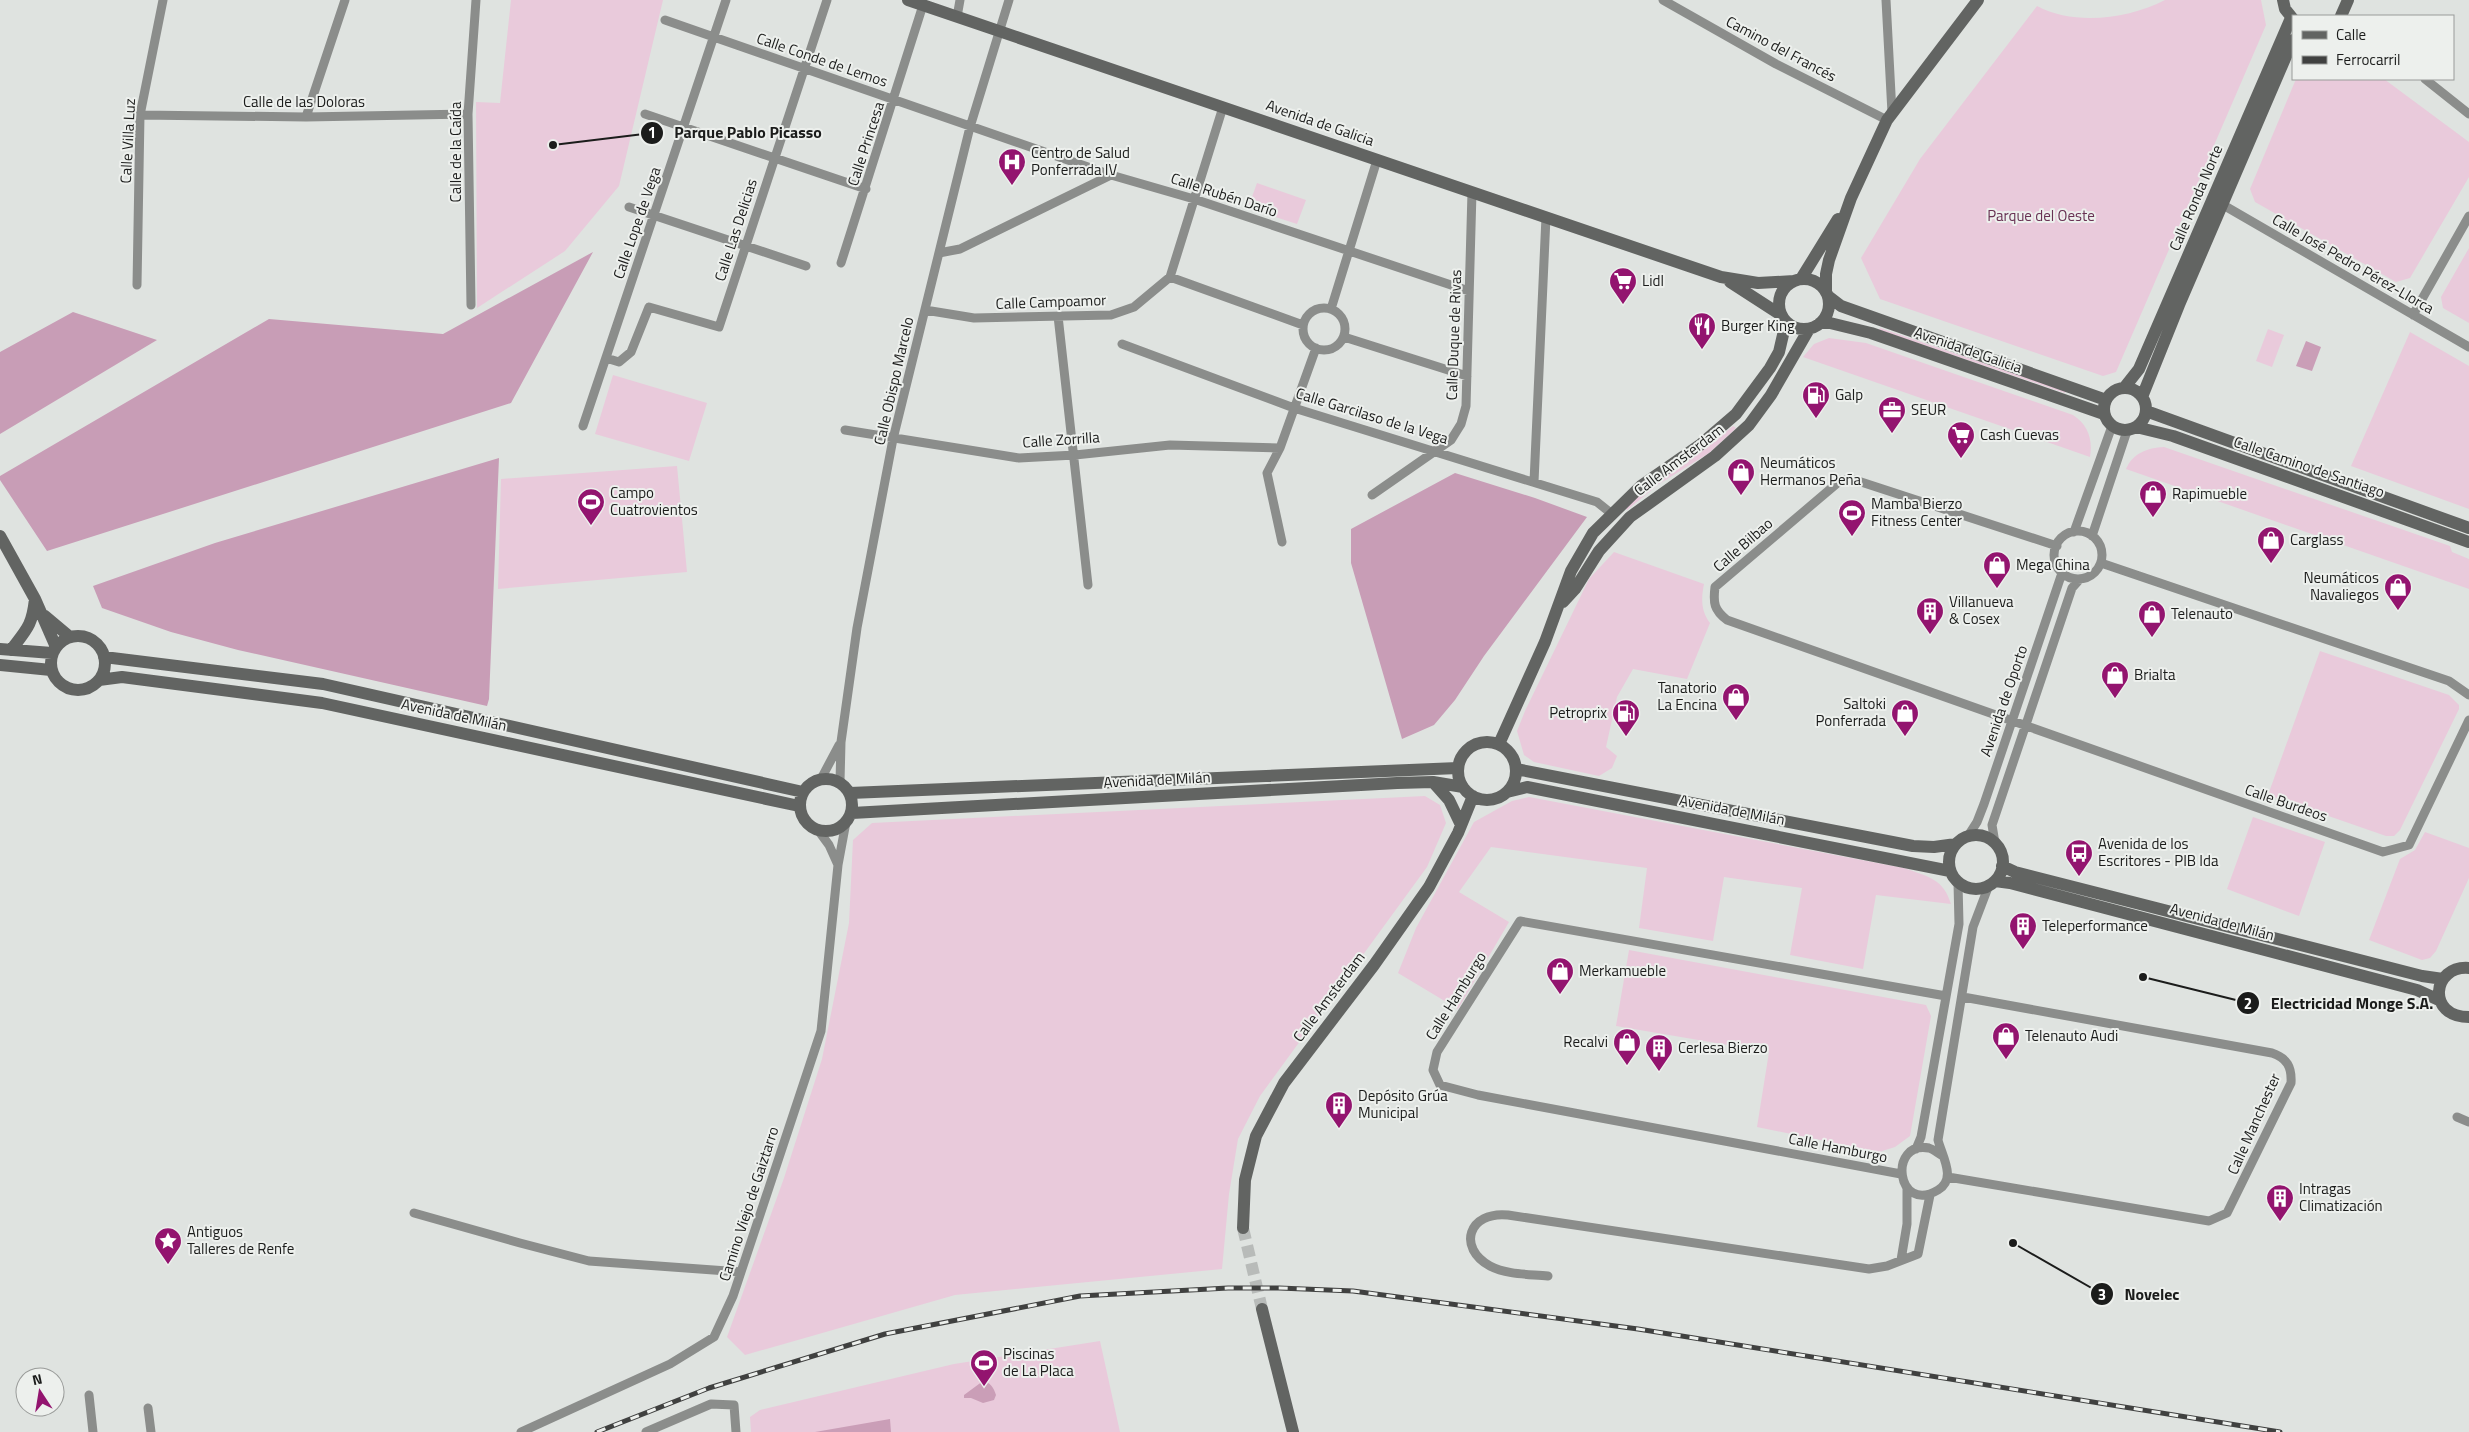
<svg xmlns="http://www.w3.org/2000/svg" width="2469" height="1432" font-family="'Titillium Web',sans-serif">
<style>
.green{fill:#e9cadb}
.forest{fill:#c89db6}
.water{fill:#ca9eb7}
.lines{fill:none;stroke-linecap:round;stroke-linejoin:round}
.secondary-tunnel{stroke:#b8bbb9;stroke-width:12;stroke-dasharray:12 6;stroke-linecap:butt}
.street{stroke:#8b8d8b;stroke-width:9}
.secondary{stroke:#626462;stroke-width:12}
.rail-casing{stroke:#404140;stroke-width:5}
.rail{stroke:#edf0ed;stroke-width:3;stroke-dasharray:9;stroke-linecap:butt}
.labels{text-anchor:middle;stroke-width:4;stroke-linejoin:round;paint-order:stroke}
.street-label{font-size:15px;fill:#1b1c1b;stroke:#edf0ed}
.poi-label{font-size:15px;fill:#1b1c1b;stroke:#edf0ed;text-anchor:start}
.park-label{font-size:15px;fill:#683153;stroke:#edf0ed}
.leader{fill:none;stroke:#1b1c1b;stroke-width:2}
.callout-dot{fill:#1b1c1b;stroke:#edf0ed;stroke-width:2}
.mark-label{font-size:15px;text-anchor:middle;font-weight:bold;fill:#fff}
.callout-label{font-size:16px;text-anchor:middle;font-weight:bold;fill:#1b1c1b;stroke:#edf0ed;stroke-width:4;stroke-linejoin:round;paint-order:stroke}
</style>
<rect width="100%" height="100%" fill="#dfe3e0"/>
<path class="green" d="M511,0H663L619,186L565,251L477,308L476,102L500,103Z
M2165,0H2261L2266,25L2116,372L2103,376L1880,299L1861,258L1920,159L2037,6C2075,26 2128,19 2165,0Z
M2296,79H2384L2469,142V177L2410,278L2396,282L2255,202L2250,189Z
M1257,183L1306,200L1297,224L1248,208Z
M2469,248V323L2443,308L2441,297Z
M1880,328L2066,391L2065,393L1879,330Z
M2268,329L2284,335L2272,367L2256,361Z
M2410,332L2469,366V509L2351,466Z
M1829,338L1866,343L2073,415C2088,425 2093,439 2090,457L1803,357L1814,344Z
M613,375L707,403L689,461L595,434Z
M1733,426L1736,428L1732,432L1709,453L1659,484L1627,510L1625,507C1658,475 1699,456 1733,426Z
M2164,447L2450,546L2452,552L2469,559V589L2126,469C2133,453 2147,448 2164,447Z
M677,466L687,572L498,589L501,479Z
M1614,552L1704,584C1701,599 1701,611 1710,623L1687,679L1633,669L1617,697L1606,747L1617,756L1612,768L1599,776L1534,762L1524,755L1517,731L1525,711L1589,579Z
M2320,651L2449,695L2459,705V709L2400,830L2394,836H2386L2268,795Z
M1425,796L1440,805L1446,823L1427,867L1260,1096L1238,1139L1229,1194L1222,1269L955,1295L745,1355L727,1337L784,1178L822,1059L849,923L853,840L872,823Z
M1529,797L1904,868C1928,877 1943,878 1951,904L1876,895L1863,969L1790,955L1802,888L1724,877L1713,941L1639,928L1647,868L1491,847L1459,892L1509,922L1458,1009L1398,973L1416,928L1474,822L1512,801Z
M2253,817L2325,842L2299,916L2227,889Z
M2425,832L2469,848V878L2436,951L2430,958L2422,960L2369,940L2400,859L2415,850Z
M1629,950L1926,1005L1931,1016L1910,1136L1895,1147L1879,1152L1757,1127L1769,1052L1616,1026Z
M1100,1341L1120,1432H751L750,1417L760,1410L954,1364Z"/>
<path class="forest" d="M593,252L511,403L47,551L0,480V476L269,319L443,334Z
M73,312L157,340L0,434V352Z
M499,458L489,699L487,706L238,650L171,632L102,608L93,586L215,543Z
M1455,473L1535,498L1587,517L1484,656L1455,700L1434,725L1402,739L1351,563V529Z"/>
<path class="water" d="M2306,341L2321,347L2312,371L2296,366Z
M983,1381C990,1382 994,1388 996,1395L994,1400L983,1403L971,1398H964V1395Z
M890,1419L891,1432H815Z"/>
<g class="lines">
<path class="secondary-tunnel" d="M1243,1228L1262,1309"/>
<path class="street" d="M1663,0L1776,64L1887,120
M1886,0L1892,113
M957,17L960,0
M665,20L1111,175L1194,199L1469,291
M2425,79L2469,114
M645,114L866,189
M140,115L306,117L468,114
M306,117L345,0
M2218,202L2469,347
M629,207L806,266
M939,253L960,249L1111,175
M841,263L923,5
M1170,277L1303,325
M137,285L140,115L163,0
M471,305L468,114L476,0
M1303 329a21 21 0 1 1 42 0a21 21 0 1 1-42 0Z
M1331,309L1377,160
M925,310L974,318L1111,315L1134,307L1170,277L1223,107
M2413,315L2469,216
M1058,316L1088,585
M1344,337L1467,376
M1122,344L1294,408L1597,502L1612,514
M606,358L619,362L631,352L649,307L719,327L827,0
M583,426L726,0
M845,430L1019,458L1075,455L1170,445L1280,448
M1534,482L1546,217
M1372,495L1451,440L1461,424L1466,406L1472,192
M2054 555a24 24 0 1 1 48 0a24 24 0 1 1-48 0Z
M2074,532L2112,426
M2092,536L2127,431
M1282,542L1267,473L1280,448L1316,348
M2057,546L1855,480H1841L1715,587C1713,603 1714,610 1727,620L2383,852L2409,845L2469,720
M2101,563L2449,681L2469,695
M821,779L839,745
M840,782L841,742L857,628L893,439L970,127L1009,0
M818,830L829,845L838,865
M1968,836L1977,822L1984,804L2062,573
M1995,843L1992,825L2072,588L2080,579
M2457,1117L2469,1122
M1916,1149L1921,1137L1959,924L1958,883
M1943,1156C1939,1154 1933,1149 1929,1148C1888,1140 1896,1215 1938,1190C1957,1179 1942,1156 1938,1140L1973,927L1989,885
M1901,1174L1478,1095L1440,1085L1433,1070L1437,1052L1520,921L1946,996
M1948,1177L2209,1221L2227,1213L2291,1083C2292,1067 2287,1058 2272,1053L1963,997
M414,1213L520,1243L589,1261L741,1272
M1901,1260L1907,1224V1188
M1548,1276C1529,1274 1507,1275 1490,1266C1457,1248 1468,1211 1508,1215L1869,1269L1887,1266L1918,1254L1930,1195
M89,1395L93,1432
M148,1408L151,1432
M521,1432L670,1364L714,1337L733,1296L821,1031L838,865L846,822
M646,1432L711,1404L734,1405L736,1432"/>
<path class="secondary" d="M908,0L1721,277L1758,283L1794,281
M2283,0L2285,9L2293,19
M2341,16L2348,0
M1779 304a25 25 0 1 1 50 0a25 25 0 1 1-50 0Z
M1801,279L1838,219
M1730,282L1781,315
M1826,292V274L1829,260L1851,198L1887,120L1978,0
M1828,296L1841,306L2106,400
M1820,323H1830L1871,333L2104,414
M2104 409a21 21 0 1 1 42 0a21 21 0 1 1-42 0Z
M2124,388L2139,369L2291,18
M2142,397L2179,305L2293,40
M2146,411L2469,528
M2136,427L2173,436L2469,542
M0,536L35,599L56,647
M1563,602L1575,589L1599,551L1630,517L1715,456L1749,425L1771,395L1809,329
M45,616L70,637
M51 663a27 27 0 1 1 54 0a27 27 0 1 1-54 0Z
M0,649L52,653
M11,650C27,629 32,626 35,599
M104,657L323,684L803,792
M0,665L51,670
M99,680L122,677L322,703L799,806
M1458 771a29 29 0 1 1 58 0a29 29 0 1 1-58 0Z
M1499,744L1545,642L1571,571L1593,533L1641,486L1700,445L1736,414L1770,368L1779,352L1786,322
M1516,769L1913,846L1934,847L1956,844
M800 805a26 26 0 1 1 52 0a26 26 0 1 1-52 0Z
M1433,782L1449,800L1461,825
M1507,792L1527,787L1950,871
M850,793L1458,768
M852,813L1397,783L1433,782L1463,787
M1949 862a27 27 0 1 1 54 0a27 27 0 1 1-54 0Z
M2002,866L2015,872L2422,976L2443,979
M1995,881L2010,883L2417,990L2439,1000
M2469,968C2432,965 2426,1017 2469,1017
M1243,1228L1245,1180L1256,1136L1284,1083L1374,965L1429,887L1458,833L1473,796
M1262,1309L1293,1432"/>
<g class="rail-casing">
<path id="rail" d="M597,1432L709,1388L885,1334L1080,1296L1228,1288H1279L1353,1291L1638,1329L2280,1432"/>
</g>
<use href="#rail" class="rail"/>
</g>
<defs>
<g id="hospital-pin" transform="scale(1.4375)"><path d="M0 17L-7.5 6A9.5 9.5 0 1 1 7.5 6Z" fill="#93146f" stroke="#edf0ed"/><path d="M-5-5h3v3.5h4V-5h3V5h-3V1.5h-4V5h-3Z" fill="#fff"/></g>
<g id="supermarket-pin" transform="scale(1.4375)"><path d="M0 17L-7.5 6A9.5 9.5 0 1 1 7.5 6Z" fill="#93146f" stroke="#edf0ed"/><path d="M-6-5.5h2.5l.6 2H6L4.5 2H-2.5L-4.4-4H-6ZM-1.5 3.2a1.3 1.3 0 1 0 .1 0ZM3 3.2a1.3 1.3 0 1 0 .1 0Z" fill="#fff"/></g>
<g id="restaurant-pin" transform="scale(1.4375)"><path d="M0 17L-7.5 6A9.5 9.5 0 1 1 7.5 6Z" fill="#93146f" stroke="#edf0ed"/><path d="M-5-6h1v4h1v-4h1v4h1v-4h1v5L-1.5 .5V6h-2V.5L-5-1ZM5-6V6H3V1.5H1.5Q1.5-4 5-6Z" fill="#fff"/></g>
<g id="fuel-pin" transform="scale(1.4375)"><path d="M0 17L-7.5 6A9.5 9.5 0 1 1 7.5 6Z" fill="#93146f" stroke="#edf0ed"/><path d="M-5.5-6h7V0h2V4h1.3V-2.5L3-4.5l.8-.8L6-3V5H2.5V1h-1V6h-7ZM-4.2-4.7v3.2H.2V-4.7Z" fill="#fff"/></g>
<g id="office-pin" transform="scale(1.4375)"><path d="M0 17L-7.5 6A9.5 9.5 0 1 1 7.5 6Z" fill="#93146f" stroke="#edf0ed"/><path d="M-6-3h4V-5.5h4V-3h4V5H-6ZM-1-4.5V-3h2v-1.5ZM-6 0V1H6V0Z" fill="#fff"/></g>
<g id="shop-pin" transform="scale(1.4375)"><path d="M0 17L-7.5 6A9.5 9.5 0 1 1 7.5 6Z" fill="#93146f" stroke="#edf0ed"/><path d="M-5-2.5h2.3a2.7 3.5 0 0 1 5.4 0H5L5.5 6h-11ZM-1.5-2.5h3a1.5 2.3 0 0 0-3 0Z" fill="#fff"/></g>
<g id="stadium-pin" transform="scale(1.4375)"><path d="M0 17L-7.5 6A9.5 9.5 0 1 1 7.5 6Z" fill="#93146f" stroke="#edf0ed"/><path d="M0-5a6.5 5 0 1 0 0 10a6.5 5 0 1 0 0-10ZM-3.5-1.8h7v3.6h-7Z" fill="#fff"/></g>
<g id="building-pin" transform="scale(1.4375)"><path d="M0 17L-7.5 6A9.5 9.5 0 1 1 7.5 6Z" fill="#93146f" stroke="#edf0ed"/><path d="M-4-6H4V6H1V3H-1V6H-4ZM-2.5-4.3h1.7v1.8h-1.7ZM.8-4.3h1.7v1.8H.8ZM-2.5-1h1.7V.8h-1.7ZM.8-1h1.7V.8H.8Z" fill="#fff"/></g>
<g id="bus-pin" transform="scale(1.4375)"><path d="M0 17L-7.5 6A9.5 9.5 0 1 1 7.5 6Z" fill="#93146f" stroke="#edf0ed"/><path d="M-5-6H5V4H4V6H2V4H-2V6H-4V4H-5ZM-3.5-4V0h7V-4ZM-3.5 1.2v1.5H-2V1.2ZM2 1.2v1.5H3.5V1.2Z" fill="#fff"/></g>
<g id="sight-pin" transform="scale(1.4375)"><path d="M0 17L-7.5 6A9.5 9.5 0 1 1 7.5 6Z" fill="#93146f" stroke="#edf0ed"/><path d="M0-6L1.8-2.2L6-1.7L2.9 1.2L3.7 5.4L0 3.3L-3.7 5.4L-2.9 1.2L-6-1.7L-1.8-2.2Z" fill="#fff"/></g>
</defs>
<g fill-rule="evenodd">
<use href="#hospital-pin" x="1012" y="162"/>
<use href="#supermarket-pin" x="1623" y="281"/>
<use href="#restaurant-pin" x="1702" y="326"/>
<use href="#fuel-pin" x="1816" y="395"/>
<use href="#office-pin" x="1892" y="410"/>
<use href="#supermarket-pin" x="1961" y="435"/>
<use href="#shop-pin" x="1741" y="472"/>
<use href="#shop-pin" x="2153" y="494"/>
<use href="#stadium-pin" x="591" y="502"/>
<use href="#stadium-pin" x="1852" y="513"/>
<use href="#shop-pin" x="2271" y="540"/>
<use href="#shop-pin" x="1997" y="565"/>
<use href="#shop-pin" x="2398" y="587"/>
<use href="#building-pin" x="1930" y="611"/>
<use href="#shop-pin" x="2152" y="614"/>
<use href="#shop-pin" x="2115" y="675"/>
<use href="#shop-pin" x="1736" y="697"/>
<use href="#fuel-pin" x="1626" y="713"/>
<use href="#shop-pin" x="1905" y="713"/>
<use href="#bus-pin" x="2079" y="853"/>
<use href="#building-pin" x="2023" y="926"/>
<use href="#shop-pin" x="1560" y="971"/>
<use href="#shop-pin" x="2006" y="1036"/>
<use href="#shop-pin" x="1627" y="1042"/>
<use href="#building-pin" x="1659" y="1048"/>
<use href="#building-pin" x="1339" y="1105"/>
<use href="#building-pin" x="2280" y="1198"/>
<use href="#sight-pin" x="168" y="1241"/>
<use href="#stadium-pin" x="984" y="1363"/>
</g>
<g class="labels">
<g class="street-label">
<text transform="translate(1781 49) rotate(28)" y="5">Camino del Francés</text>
<text transform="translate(822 60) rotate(19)" y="5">Calle Conde de Lemos</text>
<text x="304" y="107">Calle de las Doloras</text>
<text transform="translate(1320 123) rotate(19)" y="5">Avenida de Galicia</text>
<text transform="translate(128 141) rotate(-87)" y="5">Calle Villa Luz</text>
<text transform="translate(866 144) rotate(-72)" y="5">Calle Princesa</text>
<text transform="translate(456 152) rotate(-90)" y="5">Calle de la Caída</text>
<text transform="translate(1224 195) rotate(18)" y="5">Calle Rubén Darío</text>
<text transform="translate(2196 198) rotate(-67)" y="5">Calle Ronda Norte</text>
<text transform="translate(637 223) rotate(-71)" y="5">Calle Lope de Vega</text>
<text transform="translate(736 230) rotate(-72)" y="5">Calle Las Delicias</text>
<text transform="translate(2353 264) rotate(30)" y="5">Calle José Pedro Pérez-Llorca</text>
<text transform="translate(1051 302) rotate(-2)" y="5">Calle Campoamor</text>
<text transform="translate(1454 335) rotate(-88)" y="5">Calle Duque de Rivas</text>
<text transform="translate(1968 350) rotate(19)" y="5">Avenida de Galicia</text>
<text transform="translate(894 381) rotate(-77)" y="5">Calle Obispo Marcelo</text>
<text transform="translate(1372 416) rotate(17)" y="5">Calle Garcilaso de la Vega</text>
<text transform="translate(1061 440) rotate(-4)" y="5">Calle Zorrilla</text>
<text transform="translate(1679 460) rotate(-37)" y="5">Calle Amsterdam</text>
<text transform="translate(2309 467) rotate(19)" y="5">Calle Camino de Santiago</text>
<text transform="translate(1743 545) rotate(-41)" y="5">Calle Bilbao</text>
<text transform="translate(2004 701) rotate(-71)" y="5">Avenida de Oporto</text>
<text transform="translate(454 715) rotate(12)" y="5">Avenida de Milán</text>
<text transform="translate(1157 780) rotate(-3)" y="5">Avenida de Milán</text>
<text transform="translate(2286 803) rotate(19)" y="5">Calle Burdeos</text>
<text transform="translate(1732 810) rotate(11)" y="5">Avenida de Milán</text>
<text transform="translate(2222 922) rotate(15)" y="5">Avenida de Milán</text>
<text transform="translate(1456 996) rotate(-58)" y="5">Calle Hamburgo</text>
<text transform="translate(1329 997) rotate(-53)" y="5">Calle Amsterdam</text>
<text transform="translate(2254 1124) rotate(-66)" y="5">Calle Manchester</text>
<text transform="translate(1838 1148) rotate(11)" y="5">Calle Hamburgo</text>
<text transform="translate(749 1204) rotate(-72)" y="5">Camino Viejo de Gaiztarro</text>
</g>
<g class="poi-label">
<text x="1031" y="158">Centro de Salud<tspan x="1031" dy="17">Ponferrada IV</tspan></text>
<text x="1642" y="286">Lidl</text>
<text x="1721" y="331">Burger King</text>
<text x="1835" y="400">Galp</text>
<text x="1911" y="415">SEUR</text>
<text x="1980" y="440">Cash Cuevas</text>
<text x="1760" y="468">Neumáticos<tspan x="1760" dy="17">Hermanos Peña</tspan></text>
<text x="610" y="498">Campo<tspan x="610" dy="17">Cuatrovientos</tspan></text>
<text x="2172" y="499">Rapimueble</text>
<text x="1871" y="509">Mamba Bierzo<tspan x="1871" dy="17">Fitness Center</tspan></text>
<text x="2290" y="545">Carglass</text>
<text x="2016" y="570">Mega China</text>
<text x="2379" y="583" text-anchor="end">Neumáticos<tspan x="2379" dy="17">Navaliegos</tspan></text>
<text x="1949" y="607">Villanueva<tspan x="1949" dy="17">&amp; Cosex</tspan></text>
<text x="2171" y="619">Telenauto</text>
<text x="2134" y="680">Brialta</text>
<text x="1717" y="693" text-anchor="end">Tanatorio<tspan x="1717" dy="17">La Encina</tspan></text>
<text x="1886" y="709" text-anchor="end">Saltoki<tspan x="1886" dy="17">Ponferrada</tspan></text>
<text x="1607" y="718" text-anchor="end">Petroprix</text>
<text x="2098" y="849">Avenida de los<tspan x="2098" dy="17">Escritores - PIB Ida</tspan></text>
<text x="2042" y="931">Teleperformance</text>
<text x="1579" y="976">Merkamueble</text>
<text x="2025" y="1041">Telenauto Audi</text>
<text x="1608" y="1047" text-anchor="end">Recalvi</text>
<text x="1678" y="1053">Cerlesa Bierzo</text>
<text x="1358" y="1101">Depósito Grúa<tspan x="1358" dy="17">Municipal</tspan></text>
<text x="2299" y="1194">Intragas<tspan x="2299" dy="17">Climatización</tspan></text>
<text x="187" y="1237">Antiguos<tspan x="187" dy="17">Talleres de Renfe</tspan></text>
<text x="1003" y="1359">Piscinas<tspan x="1003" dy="17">de La Placa</tspan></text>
</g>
<g class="park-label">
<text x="2041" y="221">Parque del Oeste</text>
</g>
</g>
<path class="leader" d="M553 145L652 133M2143 977L2248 1003M2013 1243L2102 1294"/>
<g class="callout-dot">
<circle cx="553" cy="145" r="5"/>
<circle cx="2143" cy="977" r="5"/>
<circle cx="2013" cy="1243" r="5"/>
<circle cx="652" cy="133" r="12"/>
<circle cx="2248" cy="1003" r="12"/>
<circle cx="2102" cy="1294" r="12"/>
</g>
<g class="mark-label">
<text x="652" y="138">1</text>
<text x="2248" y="1009">2</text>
<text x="2102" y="1300">3</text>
</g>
<g class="callout-label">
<text x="748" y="138">Parque Pablo Picasso</text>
<text x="2352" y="1009">Electricidad Monge S.A.</text>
<text x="2152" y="1300">Novelec</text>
</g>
<rect x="2292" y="15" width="162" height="65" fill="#edf0ed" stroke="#999b99"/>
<rect x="2302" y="31" width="25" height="8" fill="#626462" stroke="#999b99"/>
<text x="2336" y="40" font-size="15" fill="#1b1c1b">Calle</text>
<rect x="2302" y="56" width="25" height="8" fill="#404140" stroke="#999b99"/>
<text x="2336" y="65" font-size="15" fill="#1b1c1b">Ferrocarril</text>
<g transform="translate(40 1392) rotate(348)"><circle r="24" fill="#edf0ed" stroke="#999b99"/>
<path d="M0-4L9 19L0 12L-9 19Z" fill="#93146f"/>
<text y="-8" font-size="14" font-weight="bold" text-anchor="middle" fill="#1b1c1b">N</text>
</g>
</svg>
